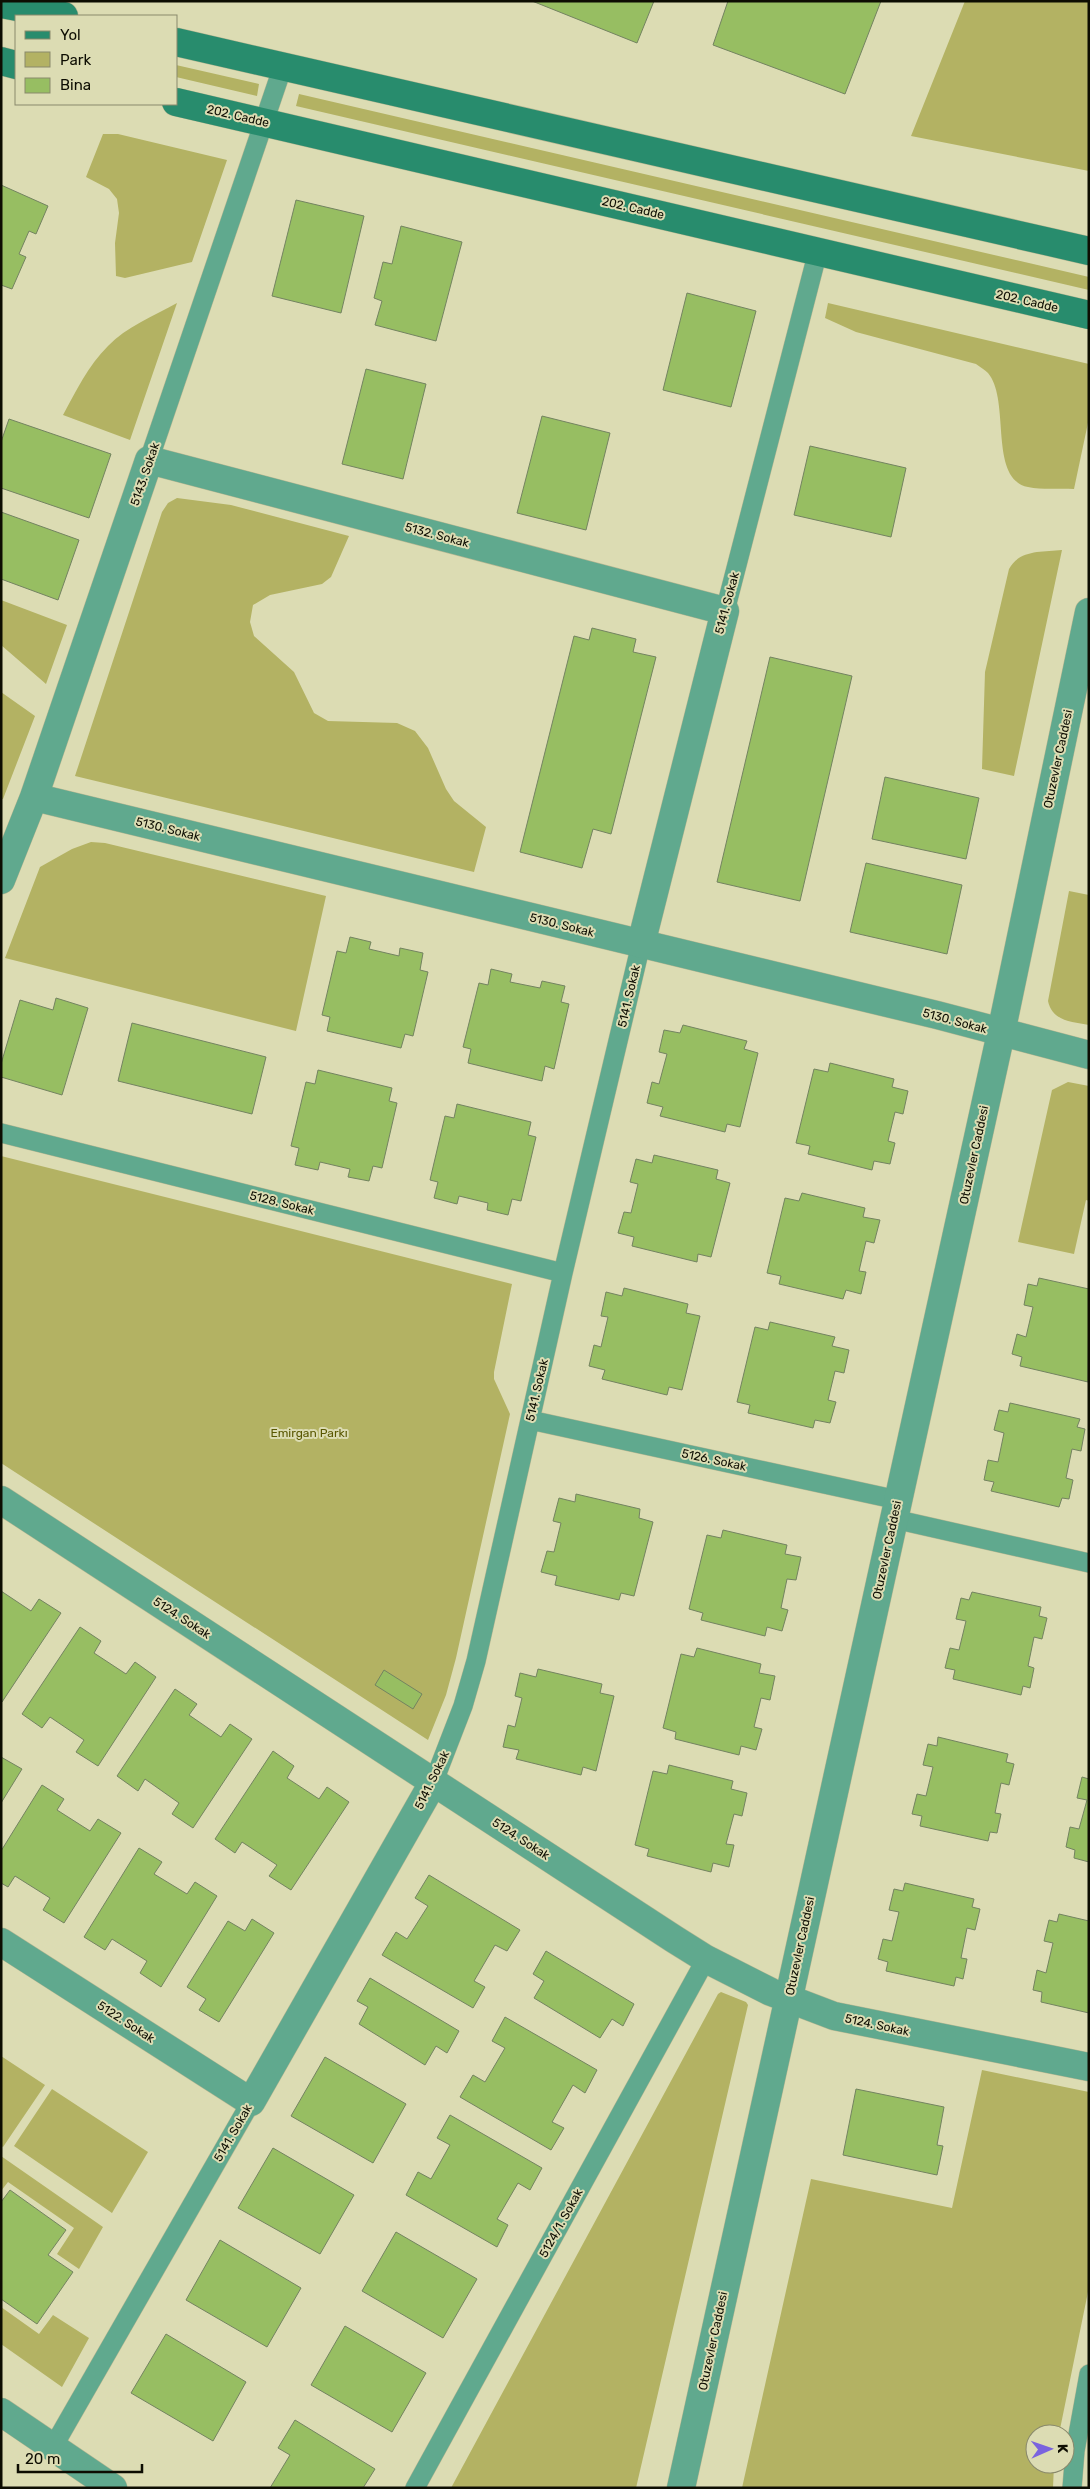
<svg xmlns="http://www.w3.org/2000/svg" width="1090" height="2489" font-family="Rubik,sans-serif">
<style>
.green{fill:#b3b263}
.building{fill:#97be62;stroke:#738360}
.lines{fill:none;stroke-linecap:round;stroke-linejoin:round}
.service-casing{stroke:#b7b793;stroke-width:20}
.minor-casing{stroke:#b7b793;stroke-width:29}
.tertiary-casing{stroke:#b7b793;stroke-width:29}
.secondary-casing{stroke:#b7b793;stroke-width:29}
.service{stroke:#60a98e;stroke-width:19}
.minor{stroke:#60a98e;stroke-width:28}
.tertiary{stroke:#60a98e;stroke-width:28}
.secondary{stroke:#288c6d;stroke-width:28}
.labels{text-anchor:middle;stroke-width:4;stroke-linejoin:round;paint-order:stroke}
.street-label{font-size:12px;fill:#0d0d02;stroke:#dcdcb3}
.park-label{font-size:12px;fill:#595701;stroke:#dcdcb3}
</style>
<rect width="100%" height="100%" fill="#dcdcb3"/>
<path class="green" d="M965,1H1089V171L911,136Z
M176,65L259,84L257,96L176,77Z
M299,94L1089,277V290L296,106Z
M103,134H118L227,160L192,262L125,278L116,276L115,243L119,213L117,199L109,189L86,177Z
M177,303L130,440L63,415C76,391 88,366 108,346C126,327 154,316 177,303Z
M828,303L1089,364V418L1074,489C1059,488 1042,490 1028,487C988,479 1011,400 988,373C985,370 980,367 976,364L856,332L825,318Z
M177,498L231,505L349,536L331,577L322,584L270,595L253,605L250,622L254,636L294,672L314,713L328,721L397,723L415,731L428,748L446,789L454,801L486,827L474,872L75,776L162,512L168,503Z
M1062,550L1014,776L982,769L985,672L1009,569C1019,550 1041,552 1062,550Z
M1,600L67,625L46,684L1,645Z
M1,692L35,716L3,799H1Z
M91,842L105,843L326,896L296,1031L5,958L40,867L72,849Z
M1069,891L1089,895V1025C1072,1022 1052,1021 1048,1001Z
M1068,1082L1089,1086V1201L1086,1200L1074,1254L1018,1242L1052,1090Z
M1,1156L512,1284L494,1372V1379L510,1414L456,1658L446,1695L428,1740L1,1463Z
M721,1992L746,2002L748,2005L636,2488H451L718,1994Z
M1,2056L45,2085L3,2147L1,2146Z
M982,2070L1089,2092V2287L1059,2434H1035V2464H1054L1053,2488H742L811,2179L952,2208Z
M52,2089L148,2152L112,2213L14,2146Z
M1,2156L103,2227L79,2269L57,2254L74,2228L8,2182L1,2191Z
M1,2307L39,2334L53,2315L89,2338L62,2387L1,2344Z"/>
<path class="building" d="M532,1H654L637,43Z
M728,1H881L845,94L713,45Z
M1,185L48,206L36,234L29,231L19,254L26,257L12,289L1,285Z
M296,200L364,216L341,313L272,296Z
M401,226L462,242L436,341L375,325L382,301L374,298L383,262L392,264Z
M687,293L756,311L731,407L663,390Z
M366,369L426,384L403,479L342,464Z
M542,416L610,433L586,530L517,513Z
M9,419L111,454L89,518L1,488V442Z
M810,446L906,468L891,537L794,515Z
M1,512L79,540L58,600L1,579Z
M592,628L636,639L633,652L656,657L611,834L593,829L582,868L520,852L574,636L589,640Z
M770,657L852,676L800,901L717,882Z
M885,777L979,798L966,859L872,839Z
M866,863L962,885L947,954L850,932Z
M350,937L371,942L369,949L399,956L400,948L423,953L420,970L428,972L413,1036L405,1034L401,1048L327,1031L330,1017L322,1015L337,951L346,953Z
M491,969L512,974L510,982L540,988L542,981L565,986L561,1002L569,1004L554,1069L545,1066L542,1081L468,1063L471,1049L463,1047L479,983L488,985Z
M56,998L88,1008L62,1095L1,1077V1064L20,1000L53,1010Z
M132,1023L266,1057L252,1114L118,1081Z
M683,1025L747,1041L744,1049L758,1053L740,1127L727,1124L725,1132L660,1116L663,1107L647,1103L652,1082L659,1084L667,1054L659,1052L664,1030L680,1033Z
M830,1063L894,1079L892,1087L908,1091L903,1114L895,1112L888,1141L895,1143L890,1164L874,1161L872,1170L808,1154L810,1146L796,1143L814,1069L828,1072Z
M318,1070L392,1088L389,1101L397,1103L382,1168L373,1166L369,1181L348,1177L350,1169L320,1162L318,1170L295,1165L299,1148L291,1146L306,1082L315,1084Z
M457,1104L531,1122L528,1135L536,1137L521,1201L512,1199L508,1215L487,1210L488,1203L459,1196L457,1204L434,1198L438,1182L430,1180L445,1116L454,1118Z
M654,1155L718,1170L716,1179L730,1183L711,1257L698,1254L697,1262L632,1246L634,1237L618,1233L624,1212L631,1213L638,1184L630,1182L636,1159L652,1163Z
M802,1193L865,1208L863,1217L880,1220L874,1243L866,1241L859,1271L866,1272L861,1294L846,1290L843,1299L779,1284L781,1276L767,1273L785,1198L799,1201Z
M1039,1278L1089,1289L1088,1382L1020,1366L1022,1357L1012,1354L1017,1334L1026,1337L1033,1307L1024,1305L1028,1284L1037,1286Z
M624,1288L688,1304L686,1313L700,1316L682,1390L669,1387L667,1395L602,1379L605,1370L589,1366L594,1345L601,1347L608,1317L601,1316L606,1292L622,1296Z
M770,1322L835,1337L832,1346L849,1350L844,1373L835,1371L828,1400L836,1402L830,1423L815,1420L813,1428L748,1413L750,1405L737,1402L755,1327L768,1330Z
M1010,1403L1080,1419L1077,1427L1085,1429L1081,1451L1072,1449L1066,1478L1073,1480L1069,1499L1062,1498L1059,1507L991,1491L994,1482L984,1480L988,1460L998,1462L1004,1433L994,1430L999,1410L1008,1412Z
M576,1494L640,1509L639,1518L653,1522L634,1596L621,1593L619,1600L555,1585L557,1576L541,1572L547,1551L554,1552L561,1523L553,1521L559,1498L575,1502Z
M723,1530L787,1545L785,1554L801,1557L796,1580L787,1579L781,1608L788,1610L782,1631L767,1627L765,1636L701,1620L703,1613L689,1609L707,1535L721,1538Z
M1,1591L31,1611L39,1599L61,1613L2,1702Z
M972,1592L1041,1607L1039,1616L1047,1618L1042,1639L1034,1637L1028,1666L1034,1668L1030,1688L1023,1686L1021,1695L953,1679L955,1670L945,1668L950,1648L959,1650L966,1621L956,1619L961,1598L969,1600Z
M80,1627L101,1641L94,1653L126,1674L135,1662L156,1677L98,1766L76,1752L84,1740L50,1717L42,1728L22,1714Z
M697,1648L761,1664L759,1673L775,1676L770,1700L761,1698L754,1727L762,1729L756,1750L741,1746L739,1755L675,1739L676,1732L663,1728L681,1654L694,1657Z
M538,1669L602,1684L600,1693L614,1696L596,1771L583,1767L581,1775L516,1759L519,1750L503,1747L508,1725L515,1727L522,1698L515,1696L520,1673L536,1677Z
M384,1670L422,1694L413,1709L375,1685Z
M175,1689L197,1704L189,1715L221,1737L230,1724L252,1739L193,1828L172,1814L179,1803L145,1779L138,1791L117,1776Z
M938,1737L1008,1754L1006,1762L1014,1764L1009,1785L1001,1783L995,1813L1001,1814L997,1833L990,1832L988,1841L920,1826L922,1816L912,1814L917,1794L926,1796L933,1767L923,1765L928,1744L937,1746Z
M273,1751L294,1766L287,1778L319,1799L327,1787L349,1802L291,1890L269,1876L277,1865L242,1842L235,1853L215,1839Z
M1,1757L22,1769L1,1803Z
M669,1765L733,1781L731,1789L747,1793L742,1816L734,1814L726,1844L734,1845L729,1867L713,1863L711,1872L647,1856L649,1849L635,1845L653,1771L667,1774Z
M1082,1777L1089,1779V1862L1074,1858L1075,1850L1066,1847L1070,1827L1079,1829L1087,1800L1077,1798Z
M42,1785L64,1799L57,1810L90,1831L98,1819L121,1833L64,1923L43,1910L50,1898L15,1876L8,1887L1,1883V1851Z
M139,1848L162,1862L154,1874L187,1894L195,1882L217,1896L161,1987L140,1973L147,1961L112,1939L105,1950L84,1937Z
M429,1875L520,1930L507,1951L495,1945L474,1981L485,1987L473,2008L382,1955L396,1932L407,1939L428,1906L415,1898Z
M905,1883L974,1899L972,1907L980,1909L975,1930L967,1928L961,1958L967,1959L963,1979L956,1977L954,1986L886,1971L888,1962L878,1959L883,1939L892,1941L899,1912L889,1910L894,1889L903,1891Z
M1059,1914L1089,1921V2013L1041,2002L1042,1992L1033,1990L1037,1970L1046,1973L1053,1943L1044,1941L1049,1920L1057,1922Z
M252,1919L274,1933L219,2022L199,2010L206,1999L187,1987L228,1921L245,1931Z
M546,1951L634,2004L623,2026L612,2019L600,2038L534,1998L544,1981L533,1974Z
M370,1978L459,2031L447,2053L436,2046L425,2065L359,2024L368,2007L357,2001Z
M505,2017L597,2070L585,2093L573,2085L552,2122L564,2128L551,2150L460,2097L473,2075L485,2082L505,2048L492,2041Z
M325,2057L406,2104L373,2163L291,2116Z
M856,2089L944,2107L937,2145L943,2146L937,2175L843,2155Z
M450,2115L542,2168L530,2190L518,2183L497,2219L508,2225L497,2247L406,2195L418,2172L431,2179L450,2145L437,2138Z
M273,2148L354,2195L320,2254L238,2208Z
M10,2190L66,2230L48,2255L73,2272L37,2324L1,2299V2202Z
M396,2232L477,2279L443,2338L362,2291Z
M220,2240L301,2288L267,2347L186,2300Z
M345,2326L426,2373L392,2432L311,2385Z
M166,2334L246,2382L213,2441L131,2393Z
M295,2420L375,2469L363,2488H270L290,2455L278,2448Z"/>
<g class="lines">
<g class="service-casing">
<path id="service" d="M149,460L283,66
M725,611L818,251
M1,1133L563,1273
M530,1420L898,1500
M894,1519L1089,1563
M434,1781L463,1706L476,1661L563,1273L641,944
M53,2447L251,2102
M415,2488L706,1959
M1072,2488L1075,2451L1089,2374"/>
</g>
<g class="minor-casing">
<path id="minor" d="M34,797L937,1015L1089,1055
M1,880L34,797L149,460L725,611L641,944
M1,1500L674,1939L706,1959L771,1992L834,2016L1089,2067
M1,1942L251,2102L434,1781
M681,2488L1001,1033L1089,612"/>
</g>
<g class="tertiary-casing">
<path id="tertiary" d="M1,2412L113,2488"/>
</g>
<g class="secondary-casing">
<path id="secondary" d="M1,4L64,16
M176,42L1089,251
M1,61L16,65
M176,102L1089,315"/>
</g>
<use href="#service" class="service"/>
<use href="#minor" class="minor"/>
<use href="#tertiary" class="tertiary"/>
<use href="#secondary" class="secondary"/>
</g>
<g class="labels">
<g class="street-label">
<text transform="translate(238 116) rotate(13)" y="4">202. Cadde</text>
<text transform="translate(633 208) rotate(13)" y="4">202. Cadde</text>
<text transform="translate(1027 301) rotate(13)" y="4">202. Cadde</text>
<text transform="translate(145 474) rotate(-71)" y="4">5143. Sokak</text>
<text transform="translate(437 535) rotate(15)" y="4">5132. Sokak</text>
<text transform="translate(727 603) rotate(-75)" y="4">5141. Sokak</text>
<text transform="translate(1058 759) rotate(-78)" y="4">Otuzevler Caddesi</text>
<text transform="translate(168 829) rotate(14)" y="4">5130. Sokak</text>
<text transform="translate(562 925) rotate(14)" y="4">5130. Sokak</text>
<text transform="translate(629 996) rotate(-77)" y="4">5141. Sokak</text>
<text transform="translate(955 1021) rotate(15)" y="4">5130. Sokak</text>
<text transform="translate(974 1155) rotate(-78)" y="4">Otuzevler Caddesi</text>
<text transform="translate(282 1203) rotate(14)" y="4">5128. Sokak</text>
<text transform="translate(537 1390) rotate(-77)" y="4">5141. Sokak</text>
<text transform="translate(714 1460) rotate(12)" y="4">5126. Sokak</text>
<text transform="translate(887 1550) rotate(-78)" y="4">Otuzevler Caddesi</text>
<text transform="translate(182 1618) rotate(33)" y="4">5124. Sokak</text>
<text transform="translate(432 1780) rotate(-64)" y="4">5141. Sokak</text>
<text transform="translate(521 1839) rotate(33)" y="4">5124. Sokak</text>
<text transform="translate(800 1946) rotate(-78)" y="4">Otuzevler Caddesi</text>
<text transform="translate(126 2022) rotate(33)" y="4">5122. Sokak</text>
<text transform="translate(877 2025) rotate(12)" y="4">5124. Sokak</text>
<text transform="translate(233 2133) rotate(-60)" y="4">5141. Sokak</text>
<text transform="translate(561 2223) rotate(-61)" y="4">5124/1. Sokak</text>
<text transform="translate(713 2341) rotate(-78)" y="4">Otuzevler Caddesi</text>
</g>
<g class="park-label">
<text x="309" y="1437">Emirgan Parkı</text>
</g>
</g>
<rect width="1090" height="2489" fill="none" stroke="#0d0d02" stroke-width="5"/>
<rect x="15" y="15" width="162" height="90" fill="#dcdcb3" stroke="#89896c"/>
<rect x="25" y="31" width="25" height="8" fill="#288c6d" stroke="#89896c"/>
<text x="60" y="40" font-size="15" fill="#0d0d02">Yol</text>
<rect x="25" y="52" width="25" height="15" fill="#b3b263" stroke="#89896c"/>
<text x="60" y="65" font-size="15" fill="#0d0d02">Park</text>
<rect x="25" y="78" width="25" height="15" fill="#97be62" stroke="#89896c"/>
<text x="60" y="90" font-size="15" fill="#0d0d02">Bina</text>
<g transform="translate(1050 2449) rotate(88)"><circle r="24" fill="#dcdcb3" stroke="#89896c"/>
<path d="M0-4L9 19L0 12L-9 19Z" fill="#7a63de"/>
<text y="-8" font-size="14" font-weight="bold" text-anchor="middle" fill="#0d0d02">K</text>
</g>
<path d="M18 2464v8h124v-8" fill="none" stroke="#0d0d02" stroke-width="2.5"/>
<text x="25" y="2464" font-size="15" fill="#0d0d02" stroke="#dcdcb3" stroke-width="4" paint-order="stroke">20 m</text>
</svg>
